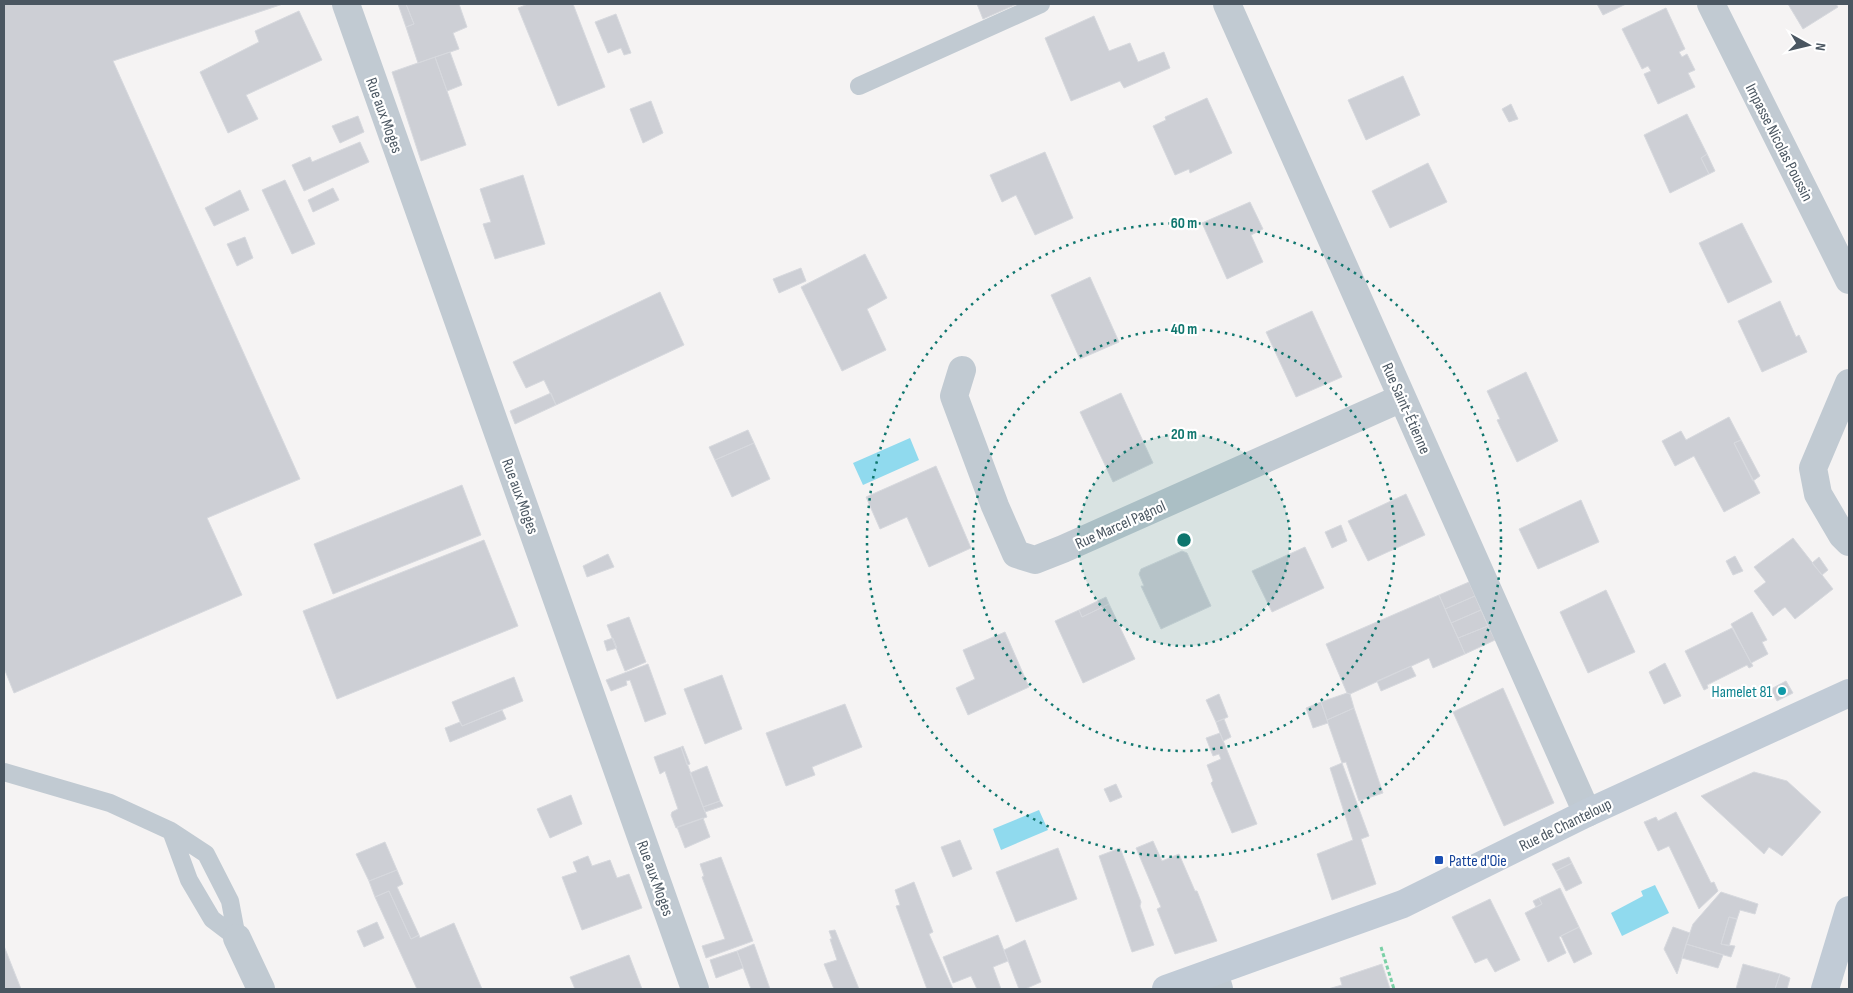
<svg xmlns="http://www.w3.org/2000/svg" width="1853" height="993" font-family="'Sofia Sans Condensed',sans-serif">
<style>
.water{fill:#90daee}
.building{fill:#cdcfd5;stroke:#d7d9de}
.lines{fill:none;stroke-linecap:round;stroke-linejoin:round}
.path{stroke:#7ad0a6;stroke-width:3;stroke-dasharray:4 2.5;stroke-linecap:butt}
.lane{stroke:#c1cad2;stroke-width:18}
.street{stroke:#c1cad2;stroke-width:28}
.secondary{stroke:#c1cbd6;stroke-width:28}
.ring{fill:none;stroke:#0f766e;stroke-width:2.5;stroke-dasharray:2.5 5}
.culture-dot{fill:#0f9aa8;stroke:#fff;stroke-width:2}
.transit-dot{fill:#1a4fb4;stroke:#fff;stroke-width:2}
.labels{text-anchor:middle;stroke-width:4.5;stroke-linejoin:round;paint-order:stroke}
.street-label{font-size:16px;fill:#4a5661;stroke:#fff}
.culture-label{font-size:16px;fill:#0d838f;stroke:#fff;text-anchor:end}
.transit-label{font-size:16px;fill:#164399;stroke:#fff;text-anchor:start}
.centre{fill:#0f766e;stroke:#fff;stroke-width:2.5}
.ring-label{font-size:15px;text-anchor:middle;font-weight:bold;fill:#0f766e;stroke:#fff;stroke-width:4.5;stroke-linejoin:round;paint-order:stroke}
</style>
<rect width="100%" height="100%" fill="#f5f3f3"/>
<path class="water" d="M910,438L919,460L863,485L853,463Z
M1039,810L1048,830L1001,850L993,829Z
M1655,885L1669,913L1622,936L1611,913L1643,896L1641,891Z"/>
<path class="building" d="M4,4H283L113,61L300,479L207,518L242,595L14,693L4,668Z
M398,4H406L414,24L406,27Z
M406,4H459L467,27L453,33L459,49L418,63L406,27L414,24Z
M528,4H573L605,87L558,106L518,8Z
M977,4H1017L983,19Z
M1597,4H1626L1603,15Z
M1788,4H1836L1838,7L1803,29Z
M1666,8L1685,49L1679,52L1682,57L1687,54L1695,70L1688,73L1695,87L1658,104L1644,74L1651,71L1648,66L1642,69L1622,29Z
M299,11L322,60L246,95L258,119L228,133L200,72L259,42L255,31Z
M616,14L631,53L624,55L621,48L608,53L595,22Z
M1094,16L1109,51L1130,43L1138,62L1164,52L1170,68L1124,88L1120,81L1071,101L1045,38Z
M450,52L462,85L447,91L435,57Z
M435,57L466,145L421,161L392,72Z
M1403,76L1420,115L1366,140L1348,100Z
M1207,98L1232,153L1190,173L1189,169L1175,175L1153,126L1166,120L1165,117Z
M651,101L663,133L643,143L630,109Z
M1511,104L1518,119L1509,122L1502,109Z
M1687,114L1707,154L1701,158L1709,174L1670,193L1644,135Z
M358,116L364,132L340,143L332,126Z
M360,142L369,162L304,191L292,165L310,157L312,162Z
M1045,152L1073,218L1035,235L1016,195L1002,202L990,175Z
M1707,154L1715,171L1709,174L1701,158Z
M1428,163L1447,202L1390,228L1372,191Z
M523,175L545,244L495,259L483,224L491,222L480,189Z
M285,180L315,244L292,254L262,190Z
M333,188L339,200L313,212L308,200Z
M240,190L249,210L214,226L205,208Z
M1250,202L1263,229L1251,235L1263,262L1227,279L1202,223Z
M1742,223L1772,282L1728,303L1699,243Z
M245,237L253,258L237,266L227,244Z
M865,254L887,298L867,309L886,350L842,371L801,287Z
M801,268L806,281L779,293L773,279Z
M1090,277L1119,342L1080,359L1051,295Z
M660,292L684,345L556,405L544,380L526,388L513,362Z
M1780,301L1796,337L1799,335L1807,352L1762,372L1738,321Z
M1312,311L1342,377L1296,397L1266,332Z
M1526,372L1558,441L1517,462L1497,420L1500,419L1487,391Z
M551,393L556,405L515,424L510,411Z
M1121,393L1153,463L1113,482L1080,412Z
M1729,417L1741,440L1734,443L1760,493L1724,512L1694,456L1675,466L1662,441L1681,431L1686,440Z
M748,430L754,443L715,460L709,447Z
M1741,440L1760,476L1753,481L1734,443Z
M754,443L770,479L732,497L715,460Z
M936,466L971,548L929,567L907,517L880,529L866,497Z
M462,485L481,535L333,594L314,544Z
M1406,494L1425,535L1368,561L1348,521Z
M1581,500L1599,542L1538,569L1519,529Z
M1341,525L1347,541L1332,548L1325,532Z
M1793,538L1833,589L1795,619L1785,607L1773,616L1754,591L1766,582L1754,567Z
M484,540L518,626L337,699L303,611Z
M1305,547L1324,588L1272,612L1252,571Z
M1182,551L1187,553L1211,606L1161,629L1141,586H1144L1139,574L1141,569Z
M608,554L614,567L587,577L583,566Z
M1735,556L1743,571L1733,575L1726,561Z
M1819,557L1828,570L1822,575L1812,563Z
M1469,582L1475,596L1445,609L1439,595Z
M1606,590L1635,652L1588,673L1560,612Z
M1439,595L1465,654L1433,668L1429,658L1350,694L1347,693L1326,644Z
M1475,596L1481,610L1451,623L1445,609Z
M1106,597L1109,604L1082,617L1079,610Z
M1109,604L1135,659L1083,683L1055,621L1079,610L1082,617Z
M1481,610L1488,626L1458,638L1451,623Z
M1752,612L1767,640L1762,642L1768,654L1751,663L1731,624Z
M629,617L646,662L625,671L607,625Z
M1488,626L1495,640L1465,654L1458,638Z
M1732,628L1753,666L1749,668L1747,665L1707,685L1708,688L1704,690L1685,651Z
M1005,632L1029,687L968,715L956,688L975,679L963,650Z
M613,638L617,648L607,651L604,641Z
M1665,663L1681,696L1664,704L1649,672Z
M648,664L666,714L645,722L630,680L626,681L627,685L611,691L606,680Z
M1411,666L1416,676L1381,691L1377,681Z
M722,675L742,729L705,744L684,689Z
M514,677L523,701L462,726L452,702Z
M1786,681L1793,693L1777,701L1771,689Z
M1503,688L1554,803L1504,826L1453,712Z
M1347,693L1350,694L1354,708L1327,720L1321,702Z
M1219,694L1228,717L1216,722L1206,700Z
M1321,702L1328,723L1313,728L1306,708Z
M845,704L862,747L812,767L815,775L786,786L766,733Z
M1354,708L1383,793L1359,801L1346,762L1342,763L1327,720Z
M502,710L506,719L450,742L445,728L460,722L462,726Z
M1224,719L1231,737L1223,741L1216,722Z
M1220,733L1257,824L1232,833L1211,783L1213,781L1207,765L1221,759L1219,754L1213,756L1206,738Z
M683,746L690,764L687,765L681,747Z
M681,747L707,817L676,828L671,815L672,812L678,809L665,771L660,774L654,757Z
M1342,763L1369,836L1361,839L1376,884L1332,900L1317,854L1353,840L1330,768Z
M707,766L720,801L703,807L690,773Z
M1754,772L1787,781L1821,812L1782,856L1769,847L1764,854L1701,796Z
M1116,784L1122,797L1110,802L1104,789Z
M571,795L582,824L550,838L537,809Z
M720,801L723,806L705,812L703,807Z
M1676,812L1711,883L1714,882L1718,891L1699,909L1669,846L1658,851L1644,822L1656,817L1658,821Z
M703,818L710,837L685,848L677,827Z
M960,840L972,869L953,877L941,847Z
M1153,841L1162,861L1179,854L1195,891H1197L1217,941L1175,954L1157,909L1161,907L1136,848Z
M385,842L397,870L369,881L356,854Z
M1058,848L1077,899L1016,922L996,872Z
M1120,848L1141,902L1140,906L1154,945L1132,952L1099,856Z
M588,856L592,866L610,860L617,878L629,874L642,908L582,930L562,877L577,872L573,862Z
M721,857L753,941L706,958L702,946L725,939L702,877L704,876L700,864Z
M1569,857L1572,863L1556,871L1552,864Z
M1572,863L1582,883L1566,891L1556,871Z
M397,870L403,884L397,887L419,935L411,939L389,891L375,897L369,881Z
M914,882L933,932L929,934L953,989H927L896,906L900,905L895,890Z
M1560,888L1579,927L1559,937L1566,953L1548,962L1525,913L1542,904L1539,898Z
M389,891L411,939L419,935L420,938L454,923L482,989H417L375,897Z
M1721,892L1758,904L1755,914L1740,910L1737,919L1729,917L1721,944L1735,946L1731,957L1686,944L1693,924Z
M1539,898L1542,904L1536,907L1533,901Z
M1490,899L1520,960L1495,972L1487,958L1475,963L1452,917Z
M1729,917L1737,919L1729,946L1721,944Z
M377,922L384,938L364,947L357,931Z
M1579,927L1592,954L1574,963L1561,936Z
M1673,927L1690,933L1677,974L1664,949Z
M835,930L859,989H834L824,964L837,960L830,939H832L829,931Z
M998,935L1008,961L993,967L1001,989H977L971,976L953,983L943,957Z
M1025,940L1041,982L1025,989H1019L1004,950Z
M754,944L770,989H751L737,951Z
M1686,944L1723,955L1718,968L1682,958Z
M4,946L21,989H4Z
M737,951L743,968L716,978L710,960Z
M629,955L642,989H575L570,977Z
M1382,964L1390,989H1328L1342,985L1340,978Z
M1743,964L1780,974L1775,989H1736Z
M1780,974L1790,978L1787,989H1775Z"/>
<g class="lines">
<path class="path" d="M1381,947L1394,989"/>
<path class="lane" d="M859,86L1041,4
M4,772L110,803L171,831
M171,831L206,854L230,901L237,938L212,919L189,880Z"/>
<path class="street" d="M346,4L695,989
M1227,4L1587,813
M1711,4L1849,280
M962,370L954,396L995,506L1016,554L1035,560L1063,549L1402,398
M1849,383L1813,468L1818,494L1842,535L1849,542
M237,938L261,989
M1214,972L1219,989"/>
<path class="secondary" d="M1166,989L1403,904L1587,813L1849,693
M1825,989L1849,910"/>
</g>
<circle cx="1184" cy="540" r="106" fill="#0f766e" fill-opacity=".12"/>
<g class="ring">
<circle cx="1184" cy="540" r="106"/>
<circle cx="1184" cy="540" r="211"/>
<circle cx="1184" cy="540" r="317"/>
</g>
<circle class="culture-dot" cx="1782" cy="691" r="5"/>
<rect class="transit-dot" x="1434" y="855" width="10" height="10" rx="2.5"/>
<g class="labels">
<g class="street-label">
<text transform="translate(385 115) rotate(70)" y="6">Rue aux Moges</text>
<text transform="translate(1780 142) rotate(63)" y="6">Impasse Nicolas Poussin</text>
<text transform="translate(1407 408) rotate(66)" y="6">Rue Saint-Étienne</text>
<text transform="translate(521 496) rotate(70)" y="6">Rue aux Moges</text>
<text transform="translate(1120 524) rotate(-24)" y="6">Rue Marcel Pagnol</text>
<text transform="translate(1565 824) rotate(-26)" y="6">Rue de Chanteloup</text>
<text transform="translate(656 878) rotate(70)" y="6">Rue aux Moges</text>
</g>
<g class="culture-label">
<text x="1772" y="697">Hamelet 81</text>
</g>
<g class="transit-label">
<text x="1449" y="866">Patte d'Oie</text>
</g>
</g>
<circle cx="1184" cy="540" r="8" class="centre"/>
<g class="ring-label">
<text x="1184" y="228">60 m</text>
<text x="1184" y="334">40 m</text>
<text x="1184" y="439">20 m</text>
</g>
<rect width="1853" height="993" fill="none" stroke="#4a5661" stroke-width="10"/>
<g transform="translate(1808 45) rotate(98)" stroke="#ffffff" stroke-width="4" paint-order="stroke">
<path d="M0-4L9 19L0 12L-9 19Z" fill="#4a5661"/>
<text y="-8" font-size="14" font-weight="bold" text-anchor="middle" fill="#4a5661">N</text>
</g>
</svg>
